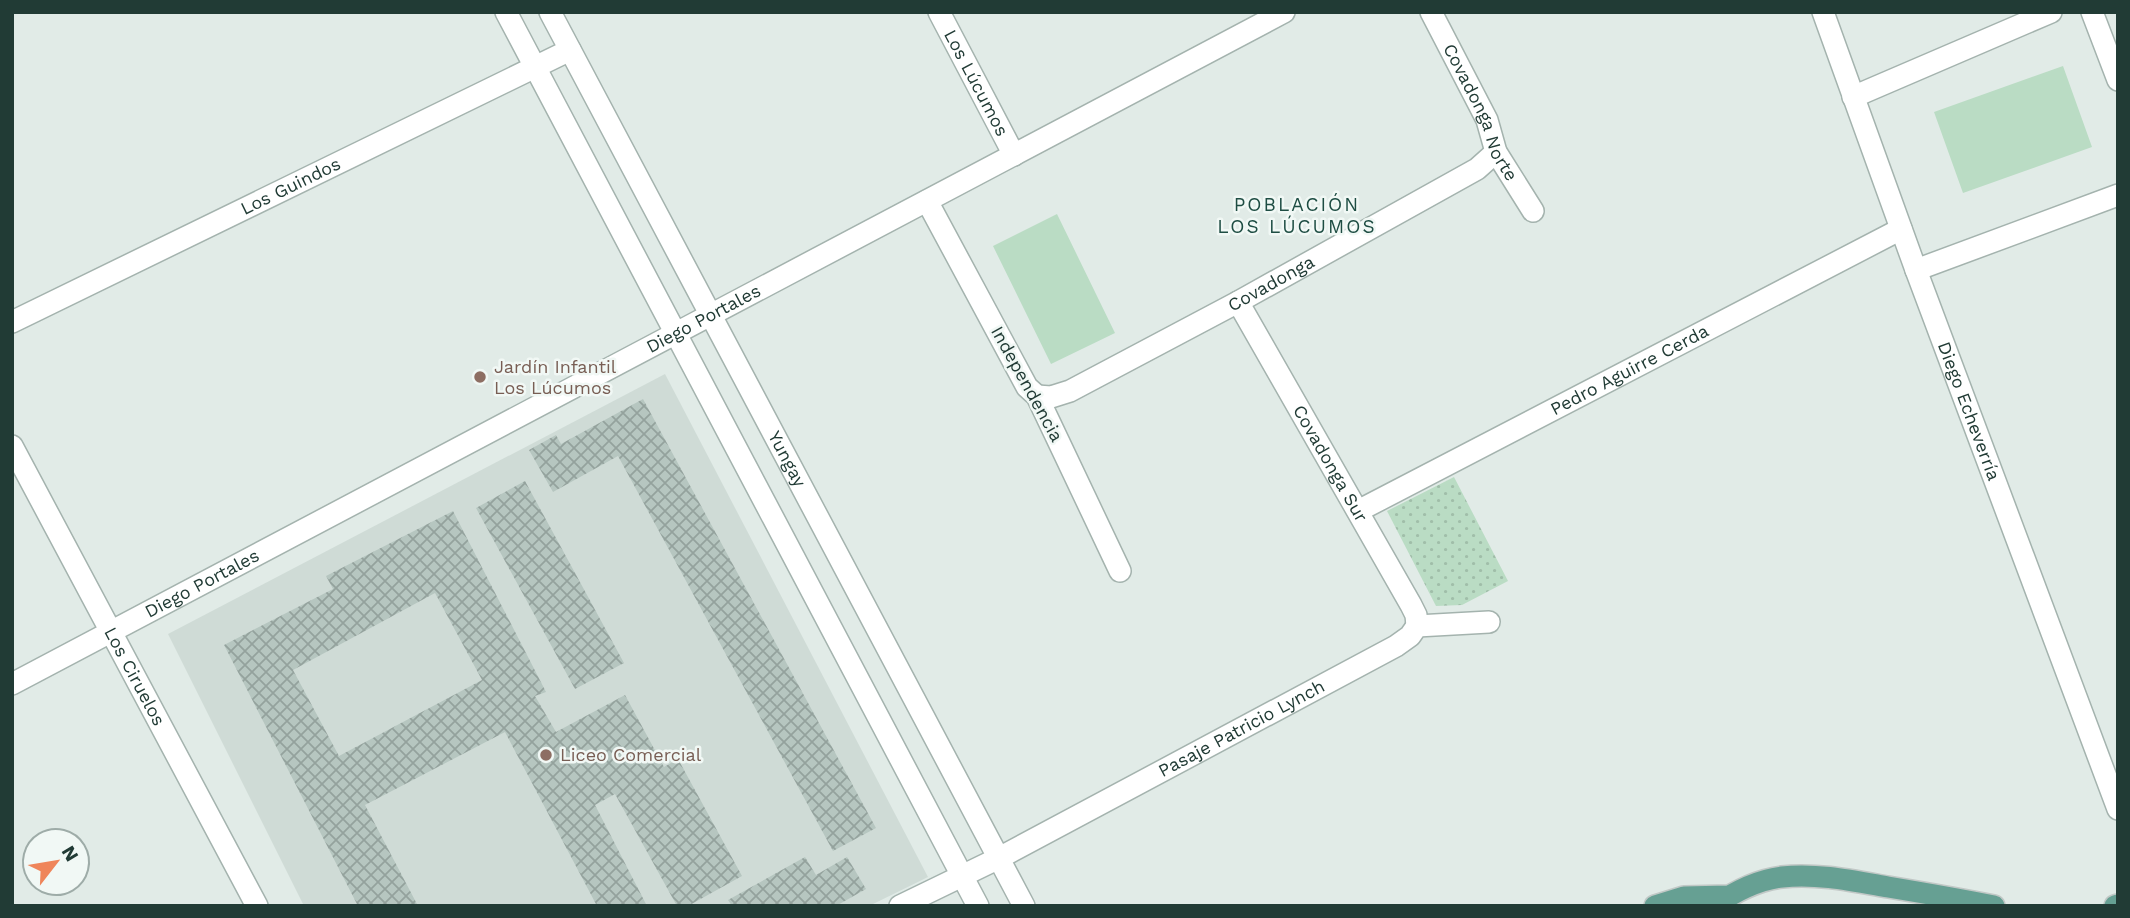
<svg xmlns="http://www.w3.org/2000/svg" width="2130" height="918" font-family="'Work Sans',sans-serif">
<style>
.built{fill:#cfdbd6}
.grass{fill:url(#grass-dots)}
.park{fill:#badcc4}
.building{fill:url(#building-cross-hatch);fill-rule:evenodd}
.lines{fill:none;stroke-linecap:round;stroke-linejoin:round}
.minor-casing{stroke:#a4b3ae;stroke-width:24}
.major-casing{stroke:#c1c8c6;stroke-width:24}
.minor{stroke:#fff;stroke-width:21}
.major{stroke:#66a093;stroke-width:21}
.education-dot{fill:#8d6e63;stroke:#f1f8f5;stroke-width:2.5}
.labels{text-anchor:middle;stroke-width:5;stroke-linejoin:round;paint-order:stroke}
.street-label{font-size:18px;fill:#213b35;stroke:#f1f8f5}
.education-label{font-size:18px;fill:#785e54;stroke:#f1f8f5;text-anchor:start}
.neighbourhood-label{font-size:19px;letter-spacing:2px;fill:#1e4d43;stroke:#f1f8f5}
</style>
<defs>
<pattern id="grass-dots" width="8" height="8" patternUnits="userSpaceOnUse" patternTransform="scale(1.75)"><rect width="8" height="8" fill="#badcc4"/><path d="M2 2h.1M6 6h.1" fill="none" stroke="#a0bea9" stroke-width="1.8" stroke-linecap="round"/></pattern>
<pattern id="building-cross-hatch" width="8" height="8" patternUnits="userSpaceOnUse" patternTransform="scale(1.75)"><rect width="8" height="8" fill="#b6c6c0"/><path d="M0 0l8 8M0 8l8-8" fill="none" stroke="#94a29d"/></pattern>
</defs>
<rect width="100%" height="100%" fill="#e1ebe7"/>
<path class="built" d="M665,374L928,877L869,906H304L168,634Z"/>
<path class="grass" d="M1454,477L1508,581L1462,605L1436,606L1387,511Z"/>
<path class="park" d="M2063,66L2092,147L1963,193L1934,112Z
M1057,214L1115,333L1051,364L993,246Z"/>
<path class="building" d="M643,399L876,828L833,851L618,456L553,492L529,450L556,435L561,444Z
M525,481L624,663L575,689L476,508Z
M453,511L546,692L535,696L556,732L625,695L664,767L678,759L742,876L688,906H677L615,794L595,805L647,906H597L505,732L365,805L418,906H358L224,645L333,589L326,576ZM435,593L482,680L339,756L293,670Z
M805,857L816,875L847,857L866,889L836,906H732L728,900Z"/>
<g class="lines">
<g class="minor-casing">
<g id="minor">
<path d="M506,12L978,906"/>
<path id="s1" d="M550,12L1024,906"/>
<path id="s2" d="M939,12L1014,155"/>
<path id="s3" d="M1431,12L1487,120L1496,152L1533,211"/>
<path id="s4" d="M1823,12L1916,270L2118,809"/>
<path d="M2092,12L2118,80"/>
<path d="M1853,97L2051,12"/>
<path d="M927,201L1027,387L1037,396L1120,571"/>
<path d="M1916,270L2118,195"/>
<path id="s5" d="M1238,302L1411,605L1416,615L1417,626"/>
<path id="s6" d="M12,322L570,50"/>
<path id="s7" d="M1037,396L1051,397L1070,391L1238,302L1477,169L1496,152"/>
<path id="s8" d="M12,446L257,906"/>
<path id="s9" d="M1358,511L1901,229"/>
<path id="s10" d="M12,684L1284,12"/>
<path id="s11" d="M900,906L999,858L1396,646L1410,636L1417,626L1489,622"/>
</g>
</g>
<g class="major-casing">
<path id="major" d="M1655,906L1684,897L1728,896
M1714,906C1734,892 1757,880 1782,877C1817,873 1854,881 1888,887C1924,893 1959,899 1994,906
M2115,906L2118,905"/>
</g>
<use href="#minor" class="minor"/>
<use href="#major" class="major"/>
</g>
<g class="education-dot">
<circle cx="480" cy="377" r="7"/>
<circle cx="546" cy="755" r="7"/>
</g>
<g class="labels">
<g class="street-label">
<text dy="6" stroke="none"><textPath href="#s2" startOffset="80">Los Lúcumos</textPath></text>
<text dy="6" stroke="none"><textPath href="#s3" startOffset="112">Covadonga Norte</textPath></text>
<text dy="6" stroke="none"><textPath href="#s6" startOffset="310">Los Guindos</textPath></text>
<text dy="6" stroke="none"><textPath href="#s7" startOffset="262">Covadonga</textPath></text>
<text dy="6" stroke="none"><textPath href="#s10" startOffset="782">Diego Portales</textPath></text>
<text dy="6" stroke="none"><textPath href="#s9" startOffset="306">Pedro Aguirre Cerda</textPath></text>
<text transform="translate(1027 384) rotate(61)" y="6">Independencia</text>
<text dy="6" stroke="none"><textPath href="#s4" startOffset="425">Diego Echeverría</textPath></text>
<text dy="6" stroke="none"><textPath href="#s1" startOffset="506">Yungay</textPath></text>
<text dy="6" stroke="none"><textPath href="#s5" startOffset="186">Covadonga Sur</textPath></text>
<text dy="6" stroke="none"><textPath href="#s10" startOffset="215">Diego Portales</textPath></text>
<text dy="6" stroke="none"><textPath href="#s8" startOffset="261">Los Ciruelos</textPath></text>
<text dy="6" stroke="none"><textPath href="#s11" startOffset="385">Pasaje Patricio Lynch</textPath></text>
</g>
<g class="education-label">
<text x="494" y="373">Jardín Infantil<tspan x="494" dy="21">Los Lúcumos</tspan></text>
<text x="560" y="761">Liceo Comercial</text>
</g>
<g class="neighbourhood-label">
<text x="1297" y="211">POBLACIÓN<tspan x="1297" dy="22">LOS LÚCUMOS</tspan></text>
</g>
</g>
<rect width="2130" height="918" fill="none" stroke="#213b35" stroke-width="28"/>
<g transform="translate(56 862) rotate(59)"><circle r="33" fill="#f1f8f5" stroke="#9eaca8" stroke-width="2"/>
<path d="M0-5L12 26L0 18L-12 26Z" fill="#ef855a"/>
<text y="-10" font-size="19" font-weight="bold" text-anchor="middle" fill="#213b35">N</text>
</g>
</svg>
